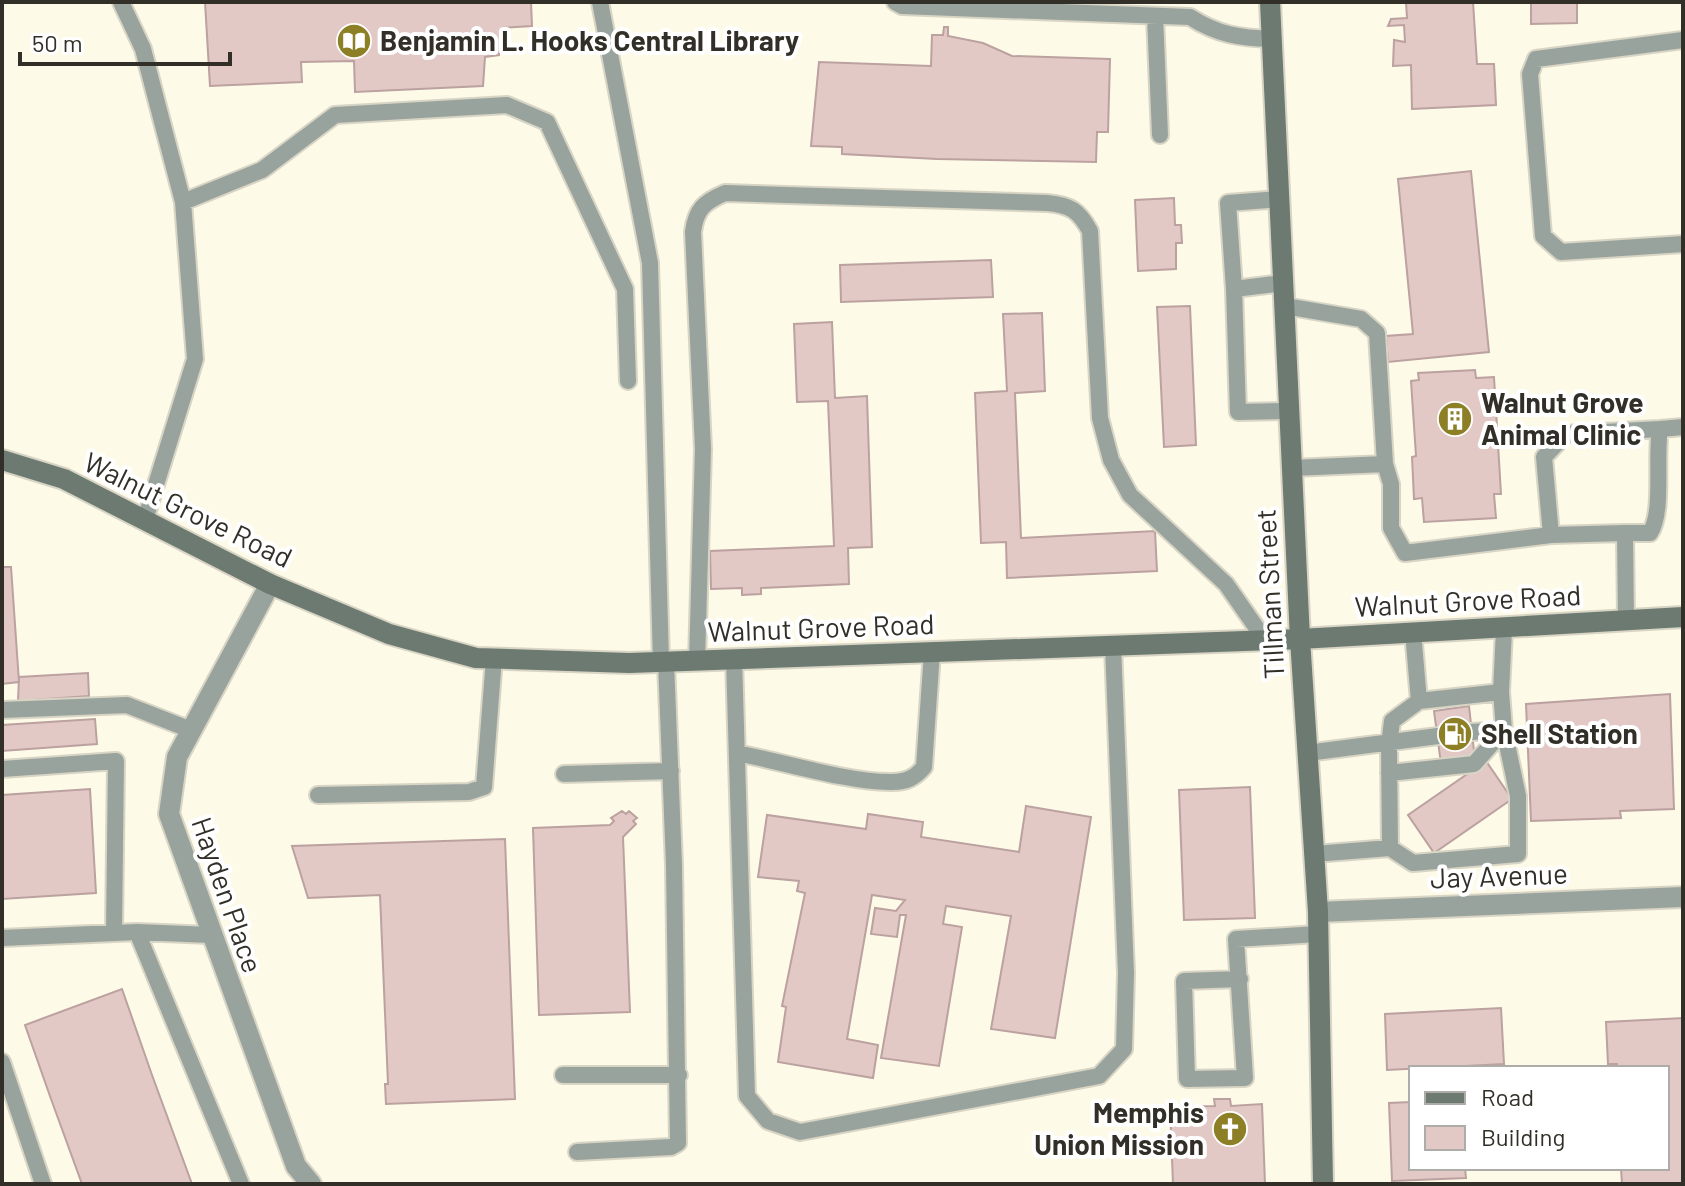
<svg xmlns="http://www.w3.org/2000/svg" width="1685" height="1186" font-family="Barlow,sans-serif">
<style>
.building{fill:#e3c9c6;stroke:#bba19f;stroke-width:2}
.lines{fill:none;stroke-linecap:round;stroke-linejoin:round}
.service-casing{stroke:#d9d5c5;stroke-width:20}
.minor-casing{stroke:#d9d5c5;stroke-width:24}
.secondary-casing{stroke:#d9d5c5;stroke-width:24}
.service{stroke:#99a39e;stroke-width:16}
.minor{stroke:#99a39e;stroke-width:20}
.secondary{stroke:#6c7a72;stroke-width:20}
.labels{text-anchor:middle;stroke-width:8;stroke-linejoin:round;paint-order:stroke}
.poi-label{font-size:28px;font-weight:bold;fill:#312f27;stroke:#fff;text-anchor:start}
.street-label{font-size:28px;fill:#312f27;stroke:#fff}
</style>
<rect width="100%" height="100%" fill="#fefae8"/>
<path class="building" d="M205,2H531L532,26L502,28L499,55L485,57L483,86L355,92L354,61L301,62L302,82L210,86Z
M1406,2H1473L1477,64H1494L1496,105L1412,109L1411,65L1393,66L1394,40L1405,42L1404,25L1388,26L1391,19L1407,18Z
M1531,2H1577V23L1531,24Z
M944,27H948V36L983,43L1012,56L1110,59L1108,132H1097L1096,162L937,159L842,154V147L811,146L819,62L931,66L932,35H943Z
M1471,171L1489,352L1388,362L1386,336L1413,334L1398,179Z
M1174,198L1175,225H1181L1182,243H1176V269L1138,271L1135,200Z
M991,260L993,297L841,302L840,265Z
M1190,306L1196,445L1164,447L1157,307Z
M1042,313L1045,391L1015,393L1021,538L1155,531L1157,571L1007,578L1006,542L981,543L975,393L1007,391L1003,314Z
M832,322L835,398L867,396L872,547L848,548L849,584L761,588V594L742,595V588L711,589L710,551L834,546L828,401L797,402L794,324Z
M1475,370L1476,378L1494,377L1501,494H1494L1496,518L1424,522L1422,498L1414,499L1412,457L1416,456L1411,381L1419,380L1418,373Z
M2,567H11L19,682L2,684Z
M88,673L89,696L18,701L19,677Z
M1670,694L1674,809L1620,811L1621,818L1531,821L1526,704Z
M1469,706L1475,760L1441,764L1434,711Z
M95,719L97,744L2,751V725Z
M1486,761L1512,799L1434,853L1408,815Z
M1250,787L1255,918L1184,920L1179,790Z
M90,789L96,893L2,899V795Z
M1026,806L1091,817L1055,1038L991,1029L1011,916L946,906L943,924L962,927L939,1066L881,1058L906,915H900L897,937L871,934L875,908L896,911L905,900L872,895L847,1039L878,1045L873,1078L778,1062L786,1007L782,1006L805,893L797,891L799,881L758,877L767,815L866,829L868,814L923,822L921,837L1019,852Z
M622,811L626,814L629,811L637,818L633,821L636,824L623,837L630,1012L539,1015L533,828L610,825L614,821L611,818Z
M505,839L515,1099L386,1104L385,1084H388L380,895L308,898L292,846Z
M122,989L152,1075L192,1184H82L51,1099L25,1025Z
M1501,1008L1504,1064L1387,1070L1385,1014Z
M1683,1018V1184H1622L1621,1168H1667V1068H1617V1064H1608L1606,1022Z
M1214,1099H1230L1231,1106L1262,1104L1265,1184H1173L1170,1107L1215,1106Z
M1411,1102V1168H1465L1466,1178L1392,1181L1389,1103Z"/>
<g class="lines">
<g class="service-casing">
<path id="service" d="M121,2L143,49L183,202L195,359L145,520
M600,2L650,263L661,662
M895,2L902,6L1190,17C1218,35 1240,38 1272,39
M1155,16L1160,135
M1683,40L1536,59L1530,74L1543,236L1561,252L1683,244
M183,202L262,170L335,115L507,105L547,122L625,289L628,381
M1283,283L1234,289L1238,412L1289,411
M1234,289L1228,203L1280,199
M1285,306L1361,319L1377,333L1385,464L1391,484V528L1405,553L1551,535
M1292,468L1385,464
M1625,533L1551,535L1544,457L1566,434L1660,429
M1626,620L1625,533H1650C1664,512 1655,458 1660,429L1683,427
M1413,632L1419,701
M734,659L747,1096L768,1121L800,1132L1099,1076L1124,1049L1126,973L1113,646
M697,661L703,449L693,232C696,209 704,202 725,193L1047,203C1071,205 1079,211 1090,231L1100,418L1111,460L1130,495L1226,584L1265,640
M2,710L127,705L191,730
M1471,732L1504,730
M737,753C779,761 851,783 892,782C906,782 915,778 924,767L932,652
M1307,753L1438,736
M2,769L116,761L114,933
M1389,773L1474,764L1504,730
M564,774L671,771
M318,795L469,792L484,787L494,658
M1390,848L1413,863L1518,854V796L1504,730L1501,692
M1314,854L1390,848L1389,745L1392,721L1419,701L1501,692L1504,629
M137,932L241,1184
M2,938L137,932L211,935
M1240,979L1184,981L1187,1079L1245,1078L1236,939L1318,934
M2,1062L43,1184
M563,1075H679
M577,1152L671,1147L678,1143L674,865L666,662"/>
</g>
<g class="minor-casing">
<path id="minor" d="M270,584L177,757L169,814L296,1166L311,1184
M1318,912L1683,897"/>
</g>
<g class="secondary-casing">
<path id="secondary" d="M1270,2L1300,639L1318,912L1323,1184
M2,460L64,479L270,584L389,634L476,658L629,663L1300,639L1683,617"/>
</g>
<use href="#service" class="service"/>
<use href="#minor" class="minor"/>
<use href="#secondary" class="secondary"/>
</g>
<defs>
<g id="library-disc" transform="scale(1.8)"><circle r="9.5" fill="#8d7f26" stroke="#fff"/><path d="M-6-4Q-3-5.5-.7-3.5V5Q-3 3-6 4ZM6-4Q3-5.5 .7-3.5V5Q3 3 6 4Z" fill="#fff"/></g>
<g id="building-disc" transform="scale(1.8)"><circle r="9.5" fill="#8d7f26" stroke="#fff"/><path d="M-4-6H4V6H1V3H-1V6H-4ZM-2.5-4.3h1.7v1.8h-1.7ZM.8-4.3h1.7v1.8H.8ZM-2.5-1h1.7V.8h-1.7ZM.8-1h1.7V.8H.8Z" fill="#fff"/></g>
<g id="fuel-disc" transform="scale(1.8)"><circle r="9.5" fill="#8d7f26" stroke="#fff"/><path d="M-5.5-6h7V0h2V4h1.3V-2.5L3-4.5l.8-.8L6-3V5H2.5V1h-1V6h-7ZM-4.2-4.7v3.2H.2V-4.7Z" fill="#fff"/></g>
<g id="church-disc" transform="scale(1.8)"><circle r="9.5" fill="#8d7f26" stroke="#fff"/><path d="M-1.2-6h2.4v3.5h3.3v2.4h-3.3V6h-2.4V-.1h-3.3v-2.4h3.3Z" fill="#fff"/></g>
</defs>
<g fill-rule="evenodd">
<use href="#library-disc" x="354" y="41"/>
<use href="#building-disc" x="1455" y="419"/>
<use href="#fuel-disc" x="1455" y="734"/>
<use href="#church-disc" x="1230" y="1129"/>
</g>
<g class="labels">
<g class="poi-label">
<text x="380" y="51">Benjamin L. Hooks Central Library</text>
<text x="1481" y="413">Walnut Grove<tspan x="1481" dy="32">Animal Clinic</tspan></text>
<text x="1481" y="744">Shell Station</text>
<text x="1204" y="1123" text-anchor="end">Memphis<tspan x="1204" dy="32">Union Mission</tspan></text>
</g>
<g class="street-label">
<text transform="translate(188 510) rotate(26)" y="10">Walnut Grove Road</text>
<text transform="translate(1270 594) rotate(-93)" y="10">Tillman Street</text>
<text transform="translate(1468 601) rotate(-3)" y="10">Walnut Grove Road</text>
<text transform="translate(821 628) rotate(-2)" y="10">Walnut Grove Road</text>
<text transform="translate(1499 876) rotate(-2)" y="10">Jay Avenue</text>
<text transform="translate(227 895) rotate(71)" y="10">Hayden Place</text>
</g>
</g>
<rect width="1685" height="1186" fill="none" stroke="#312f27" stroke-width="8"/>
<rect x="1409" y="1066" width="260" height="104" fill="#ffffff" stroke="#adaca9" stroke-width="2"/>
<rect x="1425" y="1092" width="40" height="12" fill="#6c7a72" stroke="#adaca9" stroke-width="2"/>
<text x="1481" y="1106" font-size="24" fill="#312f27">Road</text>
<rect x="1425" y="1126" width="40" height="24" fill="#e3c9c6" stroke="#adaca9" stroke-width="2"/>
<text x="1481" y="1146" font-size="24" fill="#312f27">Building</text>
<path d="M20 52v12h210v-12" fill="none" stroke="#312f27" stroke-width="4"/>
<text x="32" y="52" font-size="24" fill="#312f27" stroke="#ffffff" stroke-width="6" paint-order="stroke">50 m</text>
</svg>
